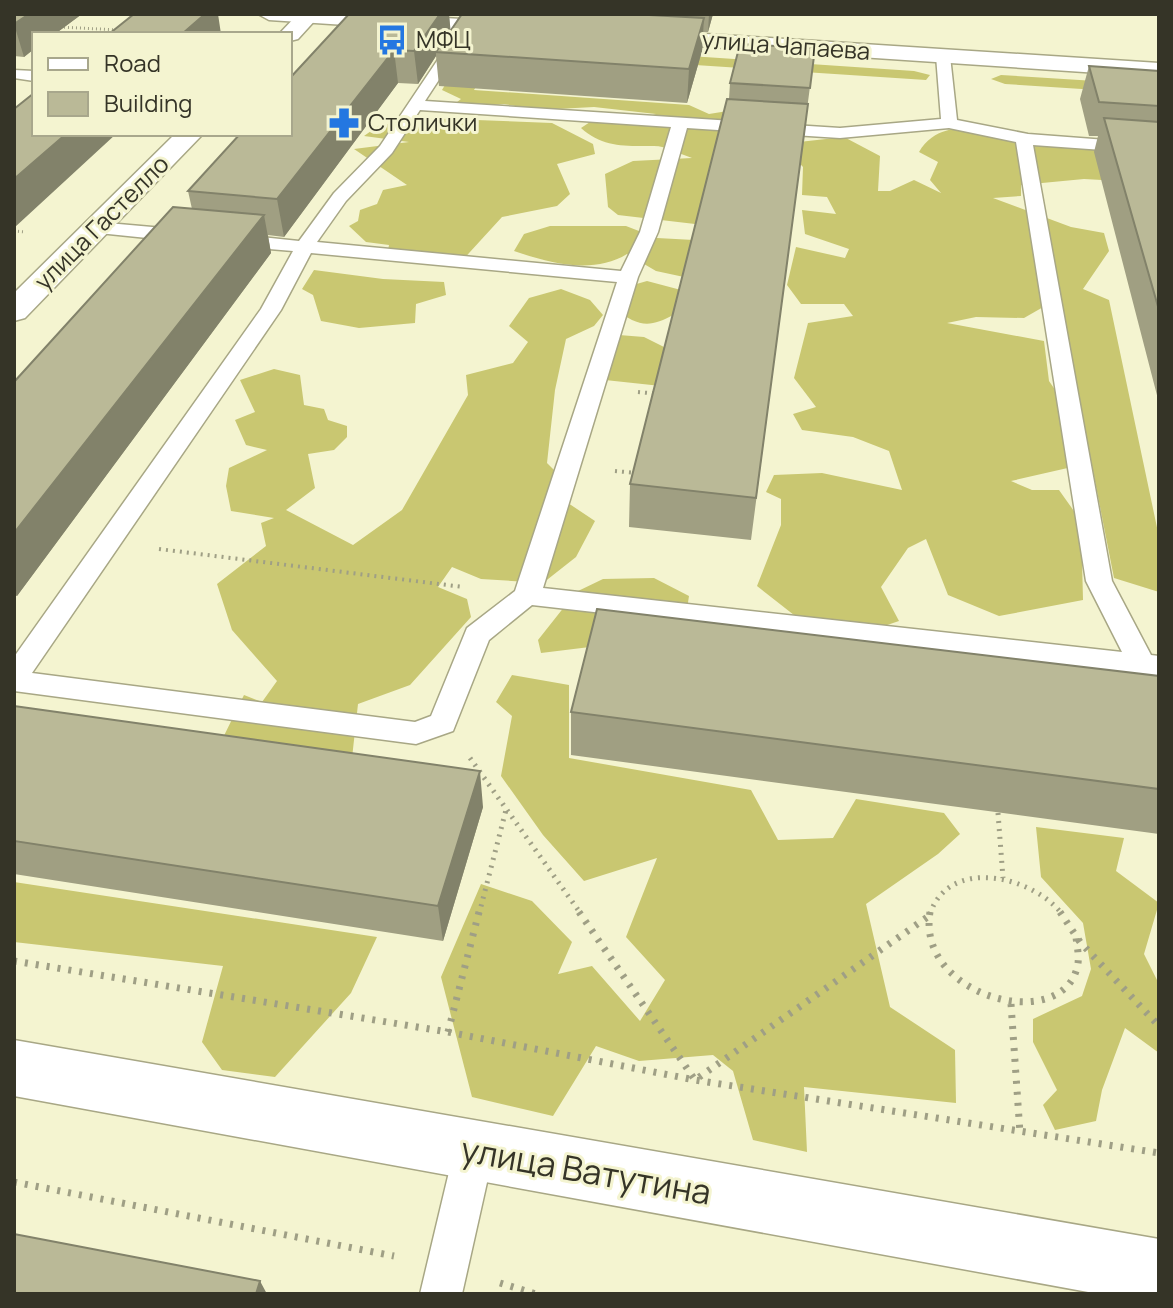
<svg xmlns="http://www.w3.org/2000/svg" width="1173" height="1308" font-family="Manrope,sans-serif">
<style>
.forest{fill:#c9c771}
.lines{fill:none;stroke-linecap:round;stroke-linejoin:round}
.service-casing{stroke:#a8a785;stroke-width:3}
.minor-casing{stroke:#a8a785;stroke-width:3}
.tertiary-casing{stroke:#a8a785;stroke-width:3}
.path-far3{stroke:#9f9f85;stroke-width:3;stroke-dasharray:1 3;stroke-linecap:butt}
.path-far2{stroke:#9f9f85;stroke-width:4;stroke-dasharray:2 5;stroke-linecap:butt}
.path-far1{stroke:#9f9f85;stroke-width:5;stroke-dasharray:2 6;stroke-linecap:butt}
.path{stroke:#9f9f85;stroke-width:7;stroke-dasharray:3 8;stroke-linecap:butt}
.service{fill:#fff;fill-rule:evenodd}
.minor{fill:#fff;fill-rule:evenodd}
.tertiary{fill:#fff;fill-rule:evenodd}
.wall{fill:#a09f82;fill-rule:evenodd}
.shaded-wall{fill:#82826a}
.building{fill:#bab997;stroke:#82826a;stroke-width:2}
.labels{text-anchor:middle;stroke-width:6;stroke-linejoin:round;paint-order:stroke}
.far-poi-label{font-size:24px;fill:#353427;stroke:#f4f4d0;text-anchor:start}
.far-street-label{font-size:24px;fill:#353427;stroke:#f4f4d0}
.near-street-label{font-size:34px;fill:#353427;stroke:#f4f4d0}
</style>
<rect width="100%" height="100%" fill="#f4f4d0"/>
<path class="forest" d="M586,49L914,71L930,75L926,80L588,58Z
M458,63L486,69L474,90L689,105L709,114L740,109L715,156L695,224L618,215L608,207L605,174L633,161L692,158C680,154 666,146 654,146C626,146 603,148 581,128L590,122L624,124L656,114L594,107L538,110L504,104L483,106L479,115L444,112L461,99L442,90Z
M1001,75L1159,85V94L1005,84L991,79Z
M423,118L552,123L593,144L595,154L557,164L570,194L557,206L502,217L459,264L387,256L389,245L366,242L349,226L358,221L360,210L377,204L383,190L407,185L354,149L409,142L364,136L378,126Z
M984,126L1093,147L1156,183L1084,179L1021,185V196L993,198L1071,227L1104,233L1109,251L1083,289L1109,300L1159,537V592L1114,578L1059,298L1024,318L976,317L947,323L1044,341L1049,381L1062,400L1072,467L1011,481L1032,490H1059L1081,521L1083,600L999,616L948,595L926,539L908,548L881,587L899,621L831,644L757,586L781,525V499L766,492L774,475L822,473L902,490L889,451L853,437L802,430L793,414L816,407L794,378L808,323L853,316L844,304H801L787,285L796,247L845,258L849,249L805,234L802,210L836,214L827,197L802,195L803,167L786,149L790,143L844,137L880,156L878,191H890L914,180L941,193L930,180L938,162L919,152C934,127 957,128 984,126Z
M550,226H626L657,238L694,240L684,277L656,271L627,254C593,275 549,263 514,251L524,234Z
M314,270L383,279L444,282L446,295L416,304L415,323L359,328L321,321L313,295L302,289Z
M647,281L681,290L675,314C648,329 639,326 614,309L619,289Z
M561,289L590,300L603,315L594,326L566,339L555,390L547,463L568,484V503L595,521L576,557L543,583L481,579L452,567L438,587L467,599L471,617L410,685L358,704L352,758L214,756L244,695L262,702L277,681L232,630L217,584L266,546L261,523L274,518L231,511L226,486L229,468L267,450L246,445L235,420L255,412L240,380L274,369L300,375L304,405L324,409L328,420L347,426V437L334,450L308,454L315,488L286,510L353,545L402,510L468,395L466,375L513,363L528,342L509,326L529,298Z
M619,335L644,337L666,348L661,386L605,380Z
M654,578L689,596L680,654L598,646L541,653L538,640L576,592L603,579Z
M512,675L569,685V758L751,790L778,840L833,838L856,799L944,813L960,834L938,854L866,904L890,1007L955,1050L956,1103L804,1087L807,1152L753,1140L733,1071L713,1055L639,1061L596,1046L553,1116L472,1097L441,977L481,884L532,901L572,942L558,974L592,966L640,1021L665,980L626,937L657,858L584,881L543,835L501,776L512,716L496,702Z
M1036,827L1124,838L1116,871L1159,903L1144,954L1159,984V1053L1125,1028L1102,1090L1096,1121L1055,1130L1043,1105L1057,1090L1033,1042V1019L1082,996L1091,969L1083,923L1041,877Z
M14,882L377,937L351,993L275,1077L222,1070L202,1042L223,966L14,942Z"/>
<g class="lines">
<g class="service-casing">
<path id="service" d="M458,36L465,40L425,101L840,128L941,119L936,56L943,52L950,56L957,120L1028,134L1159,144V154L1033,145L1112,581L1151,655L1159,656V676L532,605L489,640L453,731L416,744L14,691V657L261,309L293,251L232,246L223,240L232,234L299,241L334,193L380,146L453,37ZM420,110L671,127L640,232L621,271L317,242L346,201L392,153ZM687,128L840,138L949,128L1016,142L1086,581L1122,652L543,588L638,277L658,232ZM311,253L617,282L515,591L467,628L431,716L415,722L32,673L281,310Z
M14,70L34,71V81L14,78Z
M96,222L186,230L195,236L186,242L89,232L87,228L89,224Z
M474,1132L488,1137L494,1151L462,1294H420L454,1151L460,1137Z"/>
</g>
<g class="minor-casing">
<path id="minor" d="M298,14L319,16L298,39L290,41V34H279Z
M175,134H203L25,318L14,321V293Z
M14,1040L1159,1239V1294H1099L14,1096Z"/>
</g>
<g class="tertiary-casing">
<path id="tertiary" d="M258,14H375L514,22L525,29L514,36L269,20Z
M643,30L1159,63V77L635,42L632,37Z"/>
</g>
<path class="path-far3" d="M60,27L118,30
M14,231L25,232"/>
<path class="path-far2" d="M638,392L660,394
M615,471L637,473
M159,549L463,587"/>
<path class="path-far1" d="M470,758L581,914
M998,813L1003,878
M479,914L507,806
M930,914C949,856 1033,876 1062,914"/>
<path class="path" d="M579,912L695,1080L929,916
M930,912C916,997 1060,1034 1077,968C1080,958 1077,947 1076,937
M1060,912L1080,942L1159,1026
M14,961L448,1032L695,1080L1159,1153
M1011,1004L1020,1133
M448,1032L479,912
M14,1182L394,1256
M500,1283L536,1294"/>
<use href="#service" class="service"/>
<use href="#minor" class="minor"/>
<use href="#tertiary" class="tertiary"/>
</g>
<path class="wall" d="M14,14H82L55,34H34V49L24,57L14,56Z
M349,14H713L708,32H704L702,51L687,103L439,86L436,56L418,84L398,83L284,237L268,235L271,253L17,596H14V382L192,209L188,191ZM449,16H461L450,31Z
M815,48L751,540L629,527L630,484L729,99L730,83Z
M1089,66L1159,71V403L1094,152L1098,136H1089L1080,99Z
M1159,676V834L571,755V712Z
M14,706L483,807L443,941L14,874Z"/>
<path class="shaded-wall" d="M29,14H82L55,34H34V49L24,57L14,24Z
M205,14H218L221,34H182Z
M440,14H449L451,35L436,52V56L418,84L414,51Z
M709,14H713L708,32Z
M704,18L702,51L687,103L689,69Z
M394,50L398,83L284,237L277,199Z
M66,134H116L14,228V179Z
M264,215L271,253L17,596L14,590V533Z
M480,771L483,807L443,941L438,906Z
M260,1281L267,1294H256Z"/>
<path class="building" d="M14,14H29L14,24Z
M134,14H205L182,34H109Z
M349,14H440L414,51L394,50L277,199L188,191L240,134H290V78Z
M462,14H631L704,18L689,69L436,52Z
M740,44L815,48L810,88L730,83Z
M1089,66L1159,71V106L1099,102Z
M34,93V134H66L14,179V109Z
M727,99L808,104L756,498L630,484Z
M1104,118L1159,122V310Z
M173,207L264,215L14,533V382Z
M597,609L1159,676V789L571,712Z
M14,706L480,771L438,906L14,841Z
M14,1234L260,1281L256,1294H14Z"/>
<defs>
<g id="bus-bare" transform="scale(2.4)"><path d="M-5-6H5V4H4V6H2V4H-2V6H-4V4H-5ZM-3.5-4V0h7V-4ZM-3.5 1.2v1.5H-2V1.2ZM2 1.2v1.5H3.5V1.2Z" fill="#2477e1" stroke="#f4f4d0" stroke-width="2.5" paint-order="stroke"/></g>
<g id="pharmacy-bare" transform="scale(2.4)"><path d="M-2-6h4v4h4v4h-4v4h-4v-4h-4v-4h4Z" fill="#2477e1" stroke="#f4f4d0" stroke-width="2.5" paint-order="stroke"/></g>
</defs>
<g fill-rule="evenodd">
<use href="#bus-bare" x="392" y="40"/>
<use href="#pharmacy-bare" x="344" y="123"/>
</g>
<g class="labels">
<g class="far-poi-label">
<text x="416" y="48">МФЦ</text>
<text x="368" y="131">Столички</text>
</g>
<g class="far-street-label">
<text transform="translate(786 46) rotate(4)" y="8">улица Чапаева</text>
<text transform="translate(102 223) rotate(-45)" y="8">улица Гастелло</text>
</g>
<g class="near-street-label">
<text transform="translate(586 1171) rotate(10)" y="12">улица Ватутина</text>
</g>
</g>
<rect width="1173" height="1308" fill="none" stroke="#353427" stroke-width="32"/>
<rect x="32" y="32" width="260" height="104" fill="#f4f4d0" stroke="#a8a78c" stroke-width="2"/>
<rect x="48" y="58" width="40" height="12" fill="#ffffff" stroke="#a8a78c" stroke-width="2"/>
<text x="104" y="72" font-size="24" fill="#353427">Road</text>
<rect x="48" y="92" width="40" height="24" fill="#bab997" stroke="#a8a78c" stroke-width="2"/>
<text x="104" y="112" font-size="24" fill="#353427">Building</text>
</svg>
